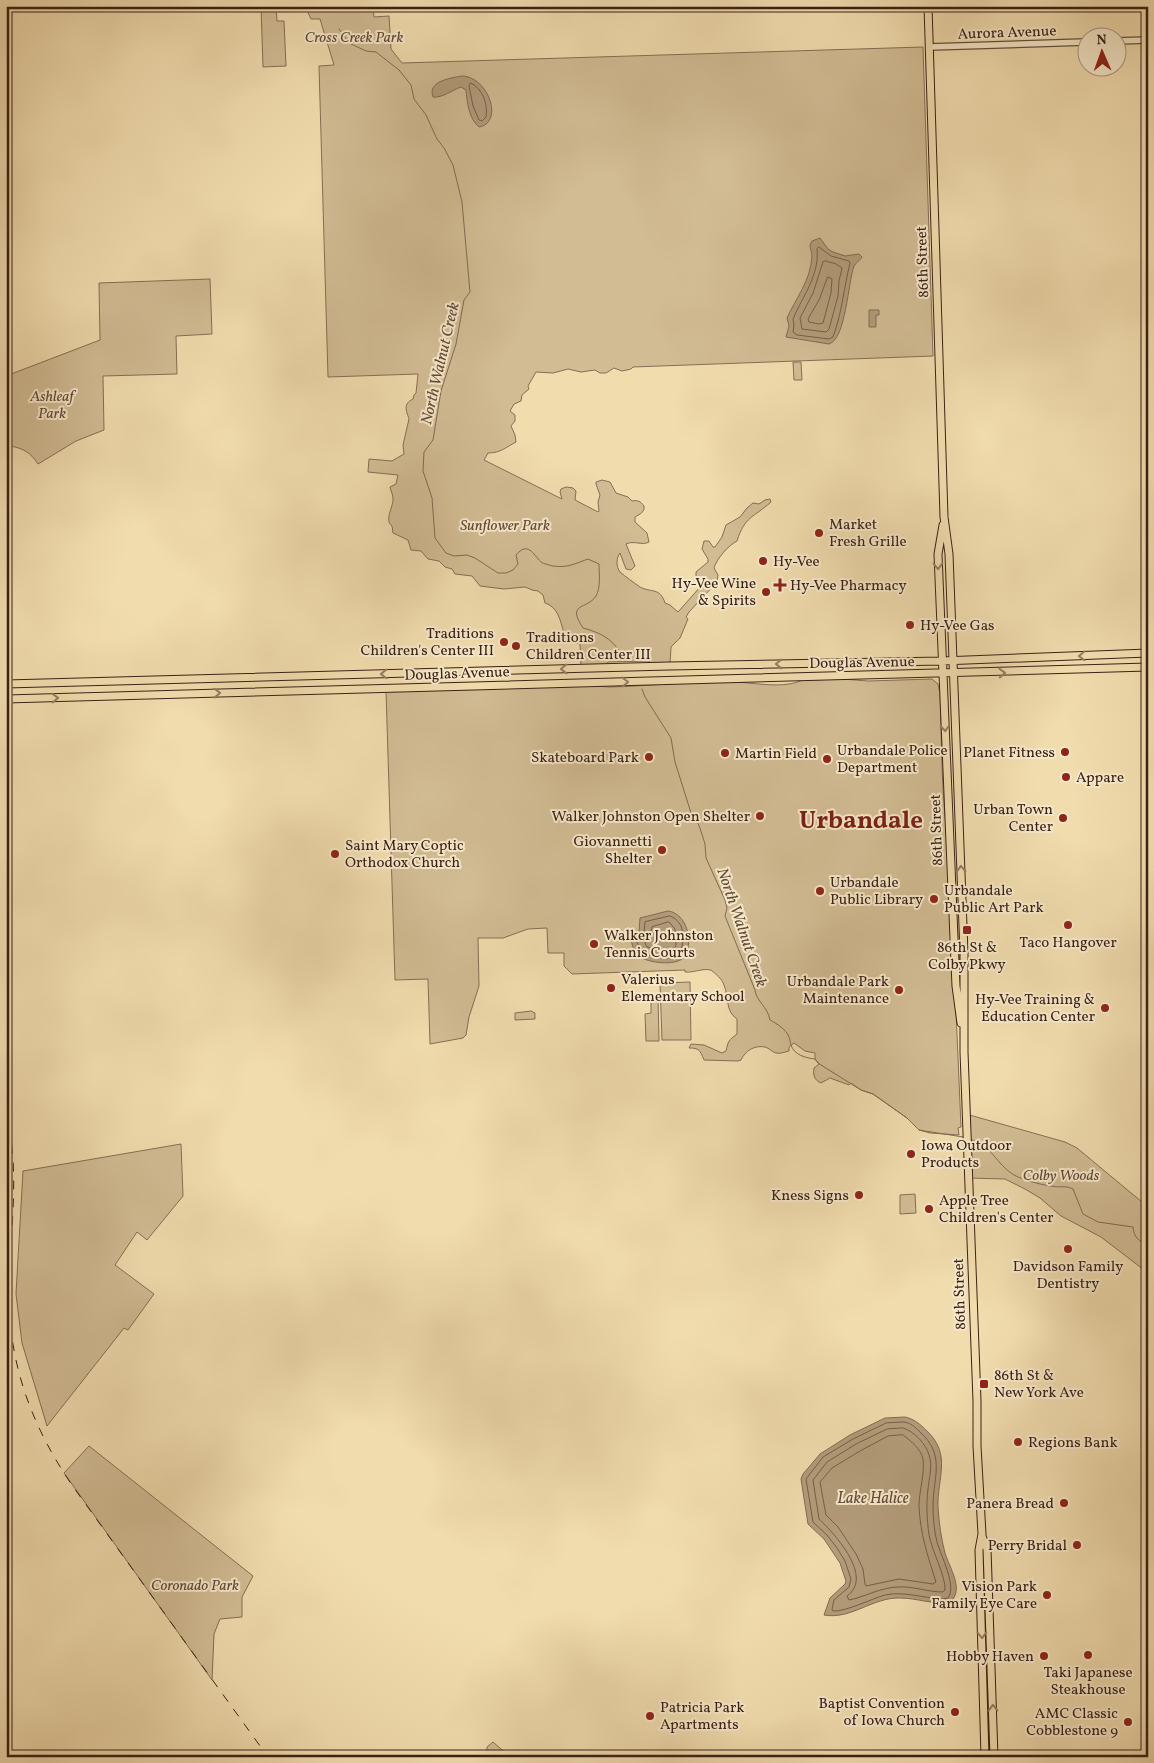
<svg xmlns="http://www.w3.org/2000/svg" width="1154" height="1763" font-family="Vollkorn,serif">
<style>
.green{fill:#d2bc94;stroke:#866e54}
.water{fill:#b39c7a;stroke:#836a52}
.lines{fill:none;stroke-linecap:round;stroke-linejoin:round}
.shore{stroke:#765e48;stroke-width:1}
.stream{stroke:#836a52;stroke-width:1}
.minor-casing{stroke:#684f3b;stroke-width:8}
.major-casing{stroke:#3a2015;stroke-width:9}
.minor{stroke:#f6e8ca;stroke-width:5.5}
.major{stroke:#f1dcae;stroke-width:7}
.rail{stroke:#3a2015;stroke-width:1;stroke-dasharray:9 9;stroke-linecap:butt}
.oneway{stroke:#967e62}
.poi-dot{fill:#8f2418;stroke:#f6e8ca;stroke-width:2}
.labels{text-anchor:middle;stroke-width:4;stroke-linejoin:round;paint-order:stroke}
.street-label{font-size:15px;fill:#3a2015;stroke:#f6e8ca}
.park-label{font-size:15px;font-style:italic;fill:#604735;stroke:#f6e8ca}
.poi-label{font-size:15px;fill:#3a2015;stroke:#f6e8ca;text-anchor:start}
.water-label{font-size:16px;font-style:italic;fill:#644b38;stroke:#f6e8ca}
.town-label{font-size:25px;font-weight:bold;fill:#7a1f14;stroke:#f6e8ca}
</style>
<rect width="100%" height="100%" fill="#f1dcae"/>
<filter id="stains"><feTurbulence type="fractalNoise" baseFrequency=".004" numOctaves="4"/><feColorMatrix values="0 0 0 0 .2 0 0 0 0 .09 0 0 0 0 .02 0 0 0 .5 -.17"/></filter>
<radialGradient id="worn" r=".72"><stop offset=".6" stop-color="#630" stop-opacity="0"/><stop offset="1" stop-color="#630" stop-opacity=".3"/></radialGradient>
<path class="green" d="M261,6H276L277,21H284L286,66L263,67Z
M305,6H373L374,17L389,16L391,49L402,63L923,47L933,356L633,367L631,369L622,371L614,368L606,373H600L595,370L581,372L568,369L553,373L536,372L528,386L529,389L522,395L521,401L514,404L510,411L515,415V421L511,426L515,435L516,442C506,447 501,453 488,453L484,460L562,499L560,492L561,489L566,487L573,488L576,491L575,500L598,512L599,511L598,502L600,495L596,484V482L602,480L610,482L616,493L628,497L632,501C638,500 640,501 644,506C645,512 640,514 635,517V522L647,533L649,542C642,546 634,540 626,544L635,566L631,570L626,569L620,553C616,558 616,567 620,572C626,577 633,582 640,587C651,593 660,587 665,603L670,605L678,612L701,586V582L696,578V572L708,562V559L702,549L704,541H709L713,547H715L722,537L726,525L740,517L747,508L753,503L759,504L765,500L770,499L771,502C753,518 745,516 737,541C729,545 717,558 714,568L718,575L717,582L689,612L686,617L688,619L680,638L671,647L670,663H650L649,661L608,662L607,664L581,666L580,644L576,643L574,637L564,633C560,620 558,607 545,603L543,595L538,591L532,590L525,587L504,589L480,586L472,576L455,574L452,569L445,567L439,561L428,559L421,551L411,550L408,540L393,533L392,526C384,520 393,508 393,499C393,495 391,491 390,487L396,484L398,475L368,472L369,459L392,461L404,454L403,445L409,419C406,410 403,404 413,399L414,395L416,393L418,374L328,377L319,66L334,65L320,19H311Z
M210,279L212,334L176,336L177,374L103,376L104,430L76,441L38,464C31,453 23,448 10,446L9,414H6V376L100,340L99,283Z
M793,362H801L802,380H794Z
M842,679L868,681L932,679L938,684L940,694C942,746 941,798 949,849L961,1127L958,1128L959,1135L930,1133L919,1130L907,1118L873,1094L861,1090L851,1083L849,1085L830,1078L821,1083C814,1080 813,1075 814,1068L819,1064L815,1059V1053L805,1051L794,1043L789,1047V1051C785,1052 780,1054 776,1053C772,1052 769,1048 765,1047C754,1045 745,1051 741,1060L738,1061L704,1060C700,1050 699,1048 689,1048L691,1044L704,1045L722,1053L726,1051C728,1041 729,1040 737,1034V1019C725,1011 729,997 724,985C722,979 716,974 711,970C701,968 694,973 685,972V970L572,974L564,966V953H548L547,928L528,929L503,938H478L479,986L469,1017L466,1035L463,1038L430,1044L428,979L395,980L386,691L596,686L609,687C651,686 693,681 735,682C757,683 783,689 803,680Z
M690,982L691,1040H662L660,983Z
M658,996L659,1041H646L645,1014L651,1013V997Z
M531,1011L535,1013V1019L515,1020V1013Z
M966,1114L1065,1142L1077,1148L1148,1207V1273L1101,1237L1061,1216L1040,1198L1025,1189L1005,1179L968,1178Z
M181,1144L183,1196L147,1240L137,1232L115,1265L154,1294L128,1330L124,1328L47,1426L22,1343L16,1294L23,1171Z
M915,1194L916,1213L900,1214V1195Z
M89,1446L253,1576L242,1597V1617L220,1619L214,1634L212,1680L64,1473Z
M493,1742L509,1756L510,1757H487V1747Z"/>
<path class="water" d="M462,76C489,77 504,123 479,127C469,119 467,102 466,90L461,87C452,90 443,98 433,97C427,81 451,78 462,76Z
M820,238L828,249L833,252L845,256L859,254L862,257C860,260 856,263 854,266C848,282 846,339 829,344L786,337L789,326L787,318C796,298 811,280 812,256C812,252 810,249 810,245L812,241Z
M869,310H879V315H876V327H869Z
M668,911C687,913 695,944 683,958C676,966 647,963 639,956C634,952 632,945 631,939L633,935L639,932L640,918Z
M905,1417C914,1419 920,1424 927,1431C952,1455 937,1478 938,1507C939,1523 941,1538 945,1553C949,1567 965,1590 950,1602C933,1605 917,1598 900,1598C873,1597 851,1620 824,1615L830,1598L845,1584L846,1581L840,1563L824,1539L808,1524L801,1479L803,1474L820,1454L850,1435L885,1418Z"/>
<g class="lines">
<path class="shore" d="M471,83C483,89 488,104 486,117L482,121L479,120L473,106L469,86Z
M819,247L831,256L849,261L850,263C844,287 842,313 833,337L829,339L797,335L793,332L794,325L793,319C802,297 820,275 817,249Z
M826,261L836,264L842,268L839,281L838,296L829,329L826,332L802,329L800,318L813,293L823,262Z
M828,277L832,279L831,293L823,323L819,324L809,322L808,319L819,300Z
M670,916C674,917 679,922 681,926C684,933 684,951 677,956C669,961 651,956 643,953L636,941L644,934L645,922Z
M669,922L675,929L676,945L674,950L668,952L647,947L645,943L650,936L652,927Z
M904,1422C911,1423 915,1427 920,1432C945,1455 934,1474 933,1504C933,1516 934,1531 937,1542C941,1556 957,1586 948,1598L942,1599C923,1598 904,1591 885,1595C871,1599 845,1612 833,1611L832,1609L834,1600L849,1587L851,1579L845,1561L837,1548L827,1535L813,1522L806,1479L823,1457L853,1439L886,1423Z
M903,1428C914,1431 926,1444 929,1455C933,1466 929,1478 928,1489C926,1504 927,1520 929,1535C932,1551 946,1577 945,1590L943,1592C928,1592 912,1586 899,1587C881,1587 865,1597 849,1600L847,1596C874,1577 835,1534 819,1519L813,1480L827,1462L856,1444L887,1429Z
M903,1435C911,1441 921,1449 923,1459C925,1474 919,1491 919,1506C920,1533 928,1557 936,1582L933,1584L899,1579L866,1586L865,1584L863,1569L856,1554L838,1527L826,1515L820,1482L832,1468L860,1451L888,1436Z"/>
<path class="stream" d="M324,6L325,8
M339,29L349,43L366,51L376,52L399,70L411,85L414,99L426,115L437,139L444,148L453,165L462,202L470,292L464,300L456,344L441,391L433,440L424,452L423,471L432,498L435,538L446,553L454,556L467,555L475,558L498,573H506L513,570L518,564L516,555C528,541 533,554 541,562C544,564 549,565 553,566C568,568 574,564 588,559L599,564C599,574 601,587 596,596C587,610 566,602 583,628C605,634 615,641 625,661
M642,689L645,697L671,738L675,762L692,816L697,821L700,828L705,844L706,858L725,900L727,908L725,916L755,990C756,1001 768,1007 770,1020C777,1024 786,1029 789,1037C790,1039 790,1042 791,1045C794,1055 806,1058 815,1059L818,1063L829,1070L861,1090L873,1094L907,1118L919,1130L963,1137
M969,1139C992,1145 996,1164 1014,1175C1021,1179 1041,1185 1051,1186C1059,1188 1065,1185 1073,1189L1083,1214L1098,1222L1133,1227C1134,1237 1138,1241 1148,1245"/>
<g class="minor-casing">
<path id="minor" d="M1116,41L1148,40
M929,47L1086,42"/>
</g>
<g class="major-casing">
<path id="major" d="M928,6L944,517L949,554L964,953V1052L977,1401V1446L982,1534L979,1550L985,1757
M943,525L938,554L956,986L961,1023
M6,684L669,666L942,661L1148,653
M6,699L1148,667
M982,1536L987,1549L994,1757"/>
</g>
<use href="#minor" class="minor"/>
<use href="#major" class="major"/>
<path class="rail" d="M6,1109C20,1172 11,1222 9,1284C7,1361 31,1426 74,1488L268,1757"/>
</g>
<defs><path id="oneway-chevron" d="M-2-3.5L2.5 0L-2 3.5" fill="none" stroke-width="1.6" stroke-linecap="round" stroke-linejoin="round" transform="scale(1.25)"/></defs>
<g class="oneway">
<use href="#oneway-chevron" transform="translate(938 566) rotate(89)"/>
<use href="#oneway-chevron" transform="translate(1082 656) rotate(178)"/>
<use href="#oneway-chevron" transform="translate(779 664) rotate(179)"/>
<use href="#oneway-chevron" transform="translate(564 669) rotate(179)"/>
<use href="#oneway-chevron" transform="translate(1002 673) rotate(-2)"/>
<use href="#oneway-chevron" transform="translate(384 674) rotate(178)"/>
<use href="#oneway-chevron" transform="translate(625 682) rotate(-1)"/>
<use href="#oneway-chevron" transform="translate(217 693) rotate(-2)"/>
<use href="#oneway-chevron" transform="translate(55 698) rotate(-2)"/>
<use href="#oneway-chevron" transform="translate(945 728) rotate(87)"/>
<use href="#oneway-chevron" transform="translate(961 869) rotate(-92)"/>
<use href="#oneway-chevron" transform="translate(982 1635) rotate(88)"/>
<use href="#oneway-chevron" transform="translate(993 1708) rotate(-92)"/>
</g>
<g class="poi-dot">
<circle cx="819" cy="533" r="5"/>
<circle cx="763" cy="561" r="5"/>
<path d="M777.5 577.5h5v5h5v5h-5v5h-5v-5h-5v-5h5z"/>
<circle cx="766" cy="592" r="5"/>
<circle cx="910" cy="625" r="5"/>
<circle cx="504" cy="642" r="5"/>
<circle cx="516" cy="646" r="5"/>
<circle cx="1065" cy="752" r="5"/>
<circle cx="725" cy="753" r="5"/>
<circle cx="649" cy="757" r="5"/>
<circle cx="827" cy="759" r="5"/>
<circle cx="1066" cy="777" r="5"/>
<circle cx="760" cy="816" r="5"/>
<circle cx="1063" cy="818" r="5"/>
<circle cx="662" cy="850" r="5"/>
<circle cx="335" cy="854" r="5"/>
<circle cx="820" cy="891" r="5"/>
<circle cx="934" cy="899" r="5"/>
<circle cx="1068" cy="925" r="5"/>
<rect x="962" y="925" width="10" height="10" rx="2.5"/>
<circle cx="594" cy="944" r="5"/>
<circle cx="611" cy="988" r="5"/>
<circle cx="899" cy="990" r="5"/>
<circle cx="1105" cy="1008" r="5"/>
<circle cx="911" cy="1154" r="5"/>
<circle cx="859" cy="1195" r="5"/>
<circle cx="929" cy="1209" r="5"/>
<circle cx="1068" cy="1249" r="5"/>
<rect x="979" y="1379" width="10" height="10" rx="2.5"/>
<circle cx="1018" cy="1442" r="5"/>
<circle cx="1064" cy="1503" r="5"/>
<circle cx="1077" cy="1545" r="5"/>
<circle cx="1047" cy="1595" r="5"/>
<circle cx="1088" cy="1655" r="5"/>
<circle cx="1044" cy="1656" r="5"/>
<circle cx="955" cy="1712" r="5"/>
<circle cx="650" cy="1716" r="5"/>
<circle cx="1128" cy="1722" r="5"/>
</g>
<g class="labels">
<g class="street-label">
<text transform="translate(1007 32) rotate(-2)" y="5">Aurora Avenue</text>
<text transform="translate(922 262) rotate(-92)" y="5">86th Street</text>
<text transform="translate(862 662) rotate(-1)" y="5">Douglas Avenue</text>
<text transform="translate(457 673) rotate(-2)" y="5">Douglas Avenue</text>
<text transform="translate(936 830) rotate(-92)" y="5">86th Street</text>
<text transform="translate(959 1294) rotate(-92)" y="5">86th Street</text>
</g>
<g class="park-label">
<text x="354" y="42">Cross Creek Park</text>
<text x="52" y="401">Ashleaf<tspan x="52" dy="17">Park</tspan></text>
<text x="505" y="530">Sunflower Park</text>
<text x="1061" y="1180">Colby Woods</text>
<text x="195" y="1590">Coronado Park</text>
</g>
<g class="poi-label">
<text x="829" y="529">Market<tspan x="829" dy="17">Fresh Grille</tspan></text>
<text x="773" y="566">Hy-Vee</text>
<text x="756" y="588" text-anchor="end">Hy-Vee Wine<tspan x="756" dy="17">&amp; Spirits</tspan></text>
<text x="790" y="590">Hy-Vee Pharmacy</text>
<text x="920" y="630">Hy-Vee Gas</text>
<text x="494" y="638" text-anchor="end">Traditions<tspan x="494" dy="17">Children's Center III</tspan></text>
<text x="526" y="642">Traditions<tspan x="526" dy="17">Children Center III</tspan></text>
<text x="837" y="755">Urbandale Police<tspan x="837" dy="17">Department</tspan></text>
<text x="1055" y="757" text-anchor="end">Planet Fitness</text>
<text x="735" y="758">Martin Field</text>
<text x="639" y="762" text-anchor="end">Skateboard Park</text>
<text x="1076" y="782">Appare</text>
<text x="1053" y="814" text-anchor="end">Urban Town<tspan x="1053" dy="17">Center</tspan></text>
<text x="750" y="821" text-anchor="end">Walker Johnston Open Shelter</text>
<text x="652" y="846" text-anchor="end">Giovannetti<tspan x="652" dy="17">Shelter</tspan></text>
<text x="345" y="850">Saint Mary Coptic<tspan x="345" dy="17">Orthodox Church</tspan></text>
<text x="830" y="887">Urbandale<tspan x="830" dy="17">Public Library</tspan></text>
<text x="944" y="895">Urbandale<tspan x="944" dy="17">Public Art Park</tspan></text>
<text x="604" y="940">Walker Johnston<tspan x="604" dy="17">Tennis Courts</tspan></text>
<text x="1068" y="947" text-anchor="middle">Taco Hangover</text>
<text x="967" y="952" text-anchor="middle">86th St &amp;<tspan x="967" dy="17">Colby Pkwy</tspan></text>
<text x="621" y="984">Valerius<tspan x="621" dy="17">Elementary School</tspan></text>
<text x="889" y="986" text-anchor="end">Urbandale Park<tspan x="889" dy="17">Maintenance</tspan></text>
<text x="1095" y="1004" text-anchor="end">Hy-Vee Training &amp;<tspan x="1095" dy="17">Education Center</tspan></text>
<text x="921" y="1150">Iowa Outdoor<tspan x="921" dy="17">Products</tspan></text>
<text x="849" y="1200" text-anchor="end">Kness Signs</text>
<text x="939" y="1205">Apple Tree<tspan x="939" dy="17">Children's Center</tspan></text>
<text x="1068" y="1271" text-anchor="middle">Davidson Family<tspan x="1068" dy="17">Dentistry</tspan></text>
<text x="994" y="1380">86th St &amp;<tspan x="994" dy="17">New York Ave</tspan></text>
<text x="1028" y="1447">Regions Bank</text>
<text x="1054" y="1508" text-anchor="end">Panera Bread</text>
<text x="1067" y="1550" text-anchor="end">Perry Bridal</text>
<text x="1037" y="1591" text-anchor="end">Vision Park<tspan x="1037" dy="17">Family Eye Care</tspan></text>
<text x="1034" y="1661" text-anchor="end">Hobby Haven</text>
<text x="1088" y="1677" text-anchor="middle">Taki Japanese<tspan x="1088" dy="17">Steakhouse</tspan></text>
<text x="945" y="1708" text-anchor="end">Baptist Convention<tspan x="945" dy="17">of Iowa Church</tspan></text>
<text x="660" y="1712">Patricia Park<tspan x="660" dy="17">Apartments</tspan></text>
<text x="1118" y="1718" text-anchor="end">AMC Classic<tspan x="1118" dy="17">Cobblestone 9</tspan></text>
</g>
<g class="water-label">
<text transform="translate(439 363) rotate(-77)" y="6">North Walnut Creek</text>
<text transform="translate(743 927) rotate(71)" y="6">North Walnut Creek</text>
<text x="873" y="1503">Lake Halice</text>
</g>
<g class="town-label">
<text x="861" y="828">Urbandale</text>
</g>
</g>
<rect width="1154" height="1763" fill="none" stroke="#f1dcae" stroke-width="25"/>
<rect x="8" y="8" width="1139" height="1748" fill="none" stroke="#3a2015" stroke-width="2.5"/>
<rect x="12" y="12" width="1129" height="1738" fill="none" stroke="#3a2015"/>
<g transform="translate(1102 52) rotate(358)"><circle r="24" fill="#f6e8ca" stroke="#ab9882"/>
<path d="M0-4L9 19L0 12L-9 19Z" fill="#8f2418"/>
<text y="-8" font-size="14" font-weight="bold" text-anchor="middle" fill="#3a2015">N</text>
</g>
<rect width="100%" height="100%" filter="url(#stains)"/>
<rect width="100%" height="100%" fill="url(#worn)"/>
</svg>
